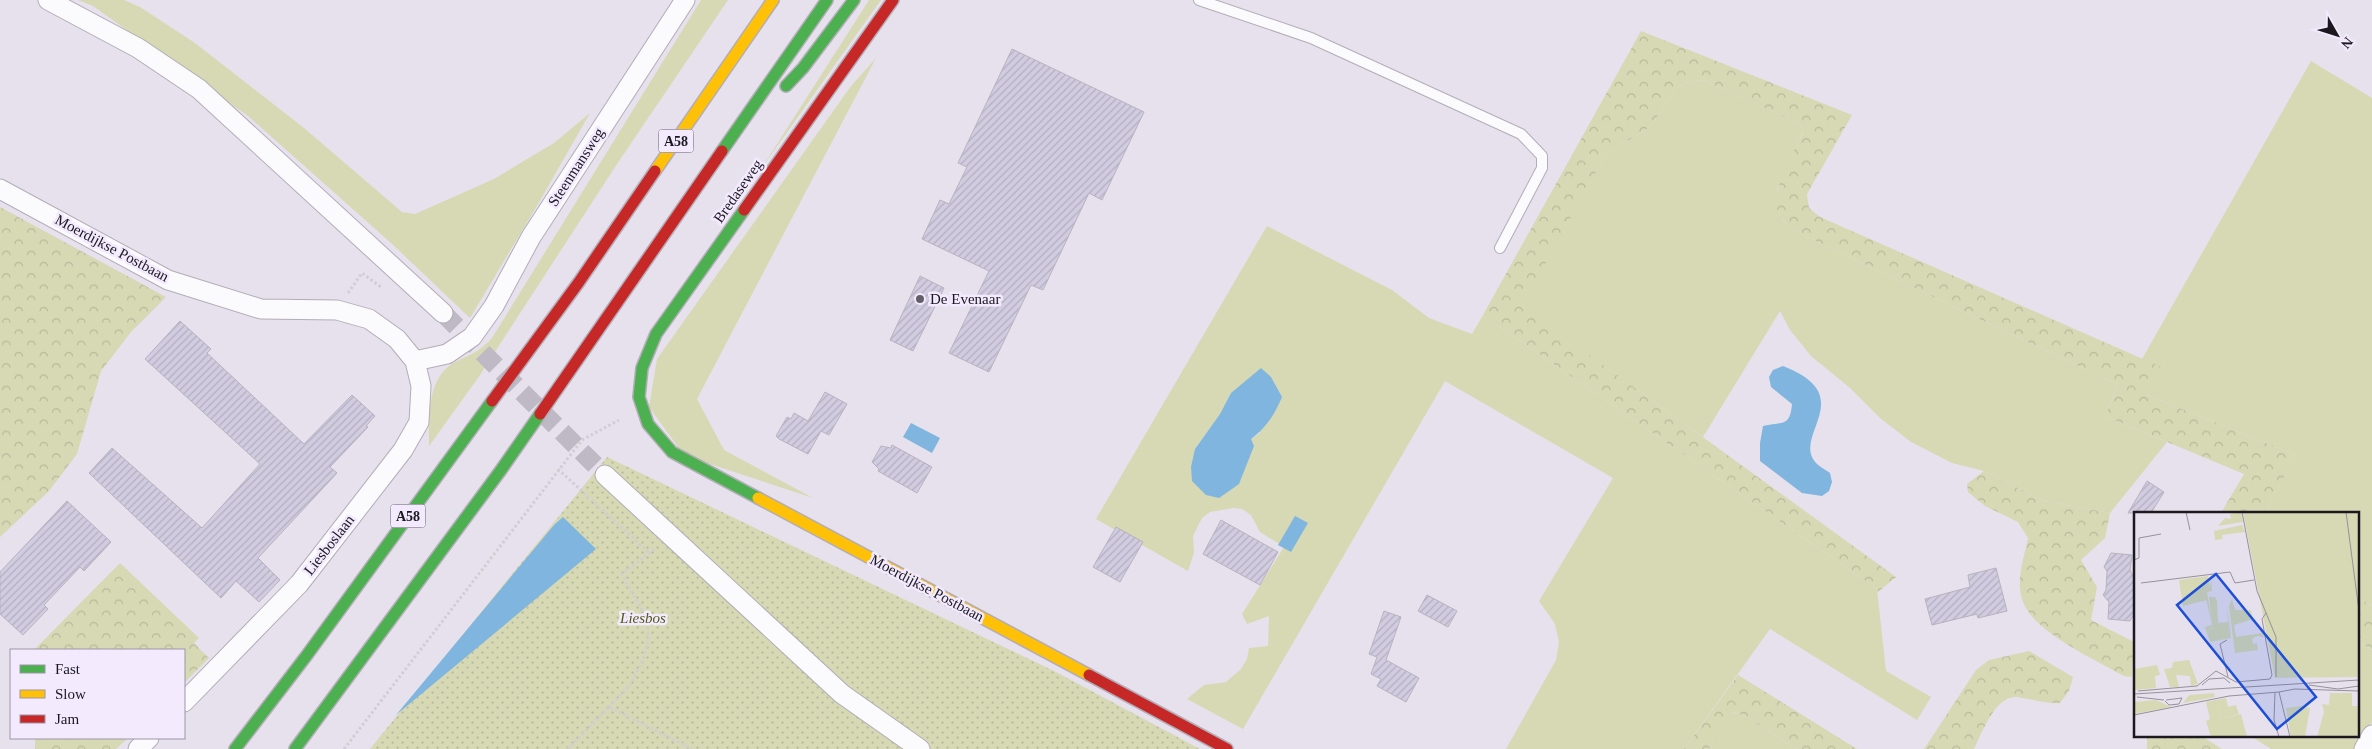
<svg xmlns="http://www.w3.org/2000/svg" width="2372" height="749" font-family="Georgia,serif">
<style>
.grass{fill:#d6d9b3;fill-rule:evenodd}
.forest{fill:url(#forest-crowns)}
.park{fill:url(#park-dots)}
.water{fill:#7fb5de}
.building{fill:url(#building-hatch);stroke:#b7b3be}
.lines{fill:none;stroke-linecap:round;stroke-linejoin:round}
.street-tunnel{stroke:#beb9c4;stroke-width:19;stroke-dasharray:19 9;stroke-linecap:butt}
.lane-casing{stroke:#b2adb7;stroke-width:12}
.street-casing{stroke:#b2adb7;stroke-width:21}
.fast-casing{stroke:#b2adb7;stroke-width:14}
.slow-casing{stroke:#b2adb7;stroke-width:14}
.jam-casing{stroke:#b2adb7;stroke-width:14}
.path{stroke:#d1ced3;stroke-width:3;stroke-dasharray:2.5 2.5;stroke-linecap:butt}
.lane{stroke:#fbfafc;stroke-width:10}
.street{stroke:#fbfafc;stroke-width:19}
.fast{stroke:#4caf50;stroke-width:11}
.slow{stroke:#ffc107;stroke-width:11}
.jam{stroke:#c62828;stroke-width:11}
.poi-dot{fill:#635e68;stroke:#f3eafd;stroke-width:2}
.labels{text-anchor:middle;stroke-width:5;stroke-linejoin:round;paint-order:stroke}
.shield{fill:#f3eafd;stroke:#5c5762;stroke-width:1}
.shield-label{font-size:14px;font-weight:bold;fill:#1c1820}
.street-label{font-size:15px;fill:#1c1820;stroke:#f3eafd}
.poi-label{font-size:15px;fill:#1c1820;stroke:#f3eafd;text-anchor:start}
.park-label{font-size:15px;font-style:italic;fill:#525819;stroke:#f3eafd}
.inset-road{fill:none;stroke:#96919b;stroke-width:1}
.view{fill:#1d4ed8;fill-opacity:0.15;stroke:#1d4ed8;stroke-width:2.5}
.inset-edge{fill:none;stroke:#1c1820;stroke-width:2.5}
</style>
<defs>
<pattern id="forest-crowns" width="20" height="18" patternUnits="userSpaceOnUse" patternTransform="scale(1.25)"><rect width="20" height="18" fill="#d6d9b3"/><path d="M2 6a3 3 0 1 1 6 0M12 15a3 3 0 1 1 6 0" fill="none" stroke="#b7ba9a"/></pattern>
<pattern id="park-dots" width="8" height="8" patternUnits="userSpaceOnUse" patternTransform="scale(1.25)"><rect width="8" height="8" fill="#d6d9b3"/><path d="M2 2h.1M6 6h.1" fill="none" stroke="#b7ba9a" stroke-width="1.8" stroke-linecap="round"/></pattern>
<pattern id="building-hatch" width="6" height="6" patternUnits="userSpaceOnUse" patternTransform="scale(1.25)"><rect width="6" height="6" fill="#d1cce0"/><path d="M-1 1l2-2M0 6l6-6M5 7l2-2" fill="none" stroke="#b3aec0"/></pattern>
</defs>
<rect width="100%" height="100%" fill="#e7e1ed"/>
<path class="grass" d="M78,0H124L140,7L195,43L304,128L402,212L415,214L494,179L554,143L590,113L538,204L470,318L391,243L248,116L93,6Z
M701,0H728L617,164L478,378L429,446C429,418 426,376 457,361C471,355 481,350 492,338Z
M869,0H881L761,169Z
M876,58L697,399L724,450L813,498L701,461L678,447L649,407L657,359L851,86Z
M2311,61L2372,98V606L2358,598V513H2265L2296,455L2147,395L2152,384L2142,359Z
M1703,80L1800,124L1803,132L1777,189L1783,221L1803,235L2118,385L2105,416L2167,442L2110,513L2044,501L1984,471L1952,463L1911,442L1880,418L1850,388L1811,356L1790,330L1780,311L1703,437L1521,306L1603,159C1609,154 1615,148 1621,144C1630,139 1641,135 1648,128C1670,107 1665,81 1703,80Z
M1267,226L1392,290L1429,318L1472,334L1483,315L1877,589L1886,671L1931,697L1917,720L1770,629L1684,749H1506L1556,660L1559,642L1555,624L1539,601L1613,478L1445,381L1243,729L1187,699L1204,685L1226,682L1241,669L1247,659L1249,648L1268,646L1269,616L1247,624L1242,614L1284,547L1260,532L1251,515L1242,509L1233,508L1210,512L1202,518L1193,536L1194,553L1188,571L1096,519ZM1231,393L1260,433L1251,439L1195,449L1220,414Z
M2358,641L2372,650V722L2356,749H2271L2249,735H2358Z
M1731,712L1745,716L1797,749H1709L1721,724Z"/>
<path class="forest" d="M1641,31L1852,115L1807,194L1809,208L1820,217L2161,367L2147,395L2296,455L2265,513H2221L2244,474L2105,416L2118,385L1803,235C1797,230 1789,227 1784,221C1762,200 1793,155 1803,133L1800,124L1703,80C1665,81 1670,107 1648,128C1641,135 1630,139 1621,144C1615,148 1609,154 1603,159L1522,306L1896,577L1878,592L1877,589L1483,315Z
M0,207L166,297L131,332L101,371L77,454L49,491L0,537Z
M1984,471L2044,501L2110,513L2105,538L2081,560L2097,587L2091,620L2134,642L2132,677L2124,676C2096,660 2034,632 2023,602C2015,582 2024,558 2028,538L2018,522L1985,506L1968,492L1967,484Z
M120,563L199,638L194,643L209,658L184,683V650H34Z
M2358,598L2372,606V650L2358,641Z
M2029,651L2073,677L2069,691L2060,703C2044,704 2033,699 2017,697C1995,695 1982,733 1974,749H1924L1976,670L1989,660Z
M1738,675L1857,749H1797L1745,716L1732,712L1721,724L1709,749H1684Z
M2147,735H2200L2222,749H2147Z
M35,738H128L116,749H35Z"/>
<path class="park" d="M607,457L1056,672L1200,749H370Z"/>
<path class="water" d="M1783,366C1862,397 1789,436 1817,464C1820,467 1826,470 1830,473L1832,482L1829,491L1822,496L1802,493L1760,461V443L1763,426C1782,421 1790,428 1792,404L1771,387L1769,377L1773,370Z
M1261,368L1271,377L1282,397C1275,414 1266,428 1251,439L1254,446L1239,484L1219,498L1206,495L1192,481L1191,467L1195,449L1220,414L1231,393Z
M911,423L940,438L932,453L903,437Z
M1295,516L1308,523L1291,552L1278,545Z
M563,517L596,549L396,715L554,525Z"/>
<path class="building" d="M1012,49L1144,112L1102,200L1089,193L1043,290L1031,285L989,372L949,353L989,271L922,239L940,200L949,204L967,167L958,163Z
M920,276L944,288L913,351L890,340Z
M180,321L211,349L207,353L304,444L352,395L375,416L366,426L368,427L330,467L337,473L258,558L280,580L259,602L236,581L221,598L89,473L112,448L202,528L260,464L145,359Z
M825,392L847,404L829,435L821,431L808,454L779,439L776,436L787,417L791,419L794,413L808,421Z
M892,445L932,467L917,493L878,471L879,469L872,462L881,446L891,448Z
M2147,481L2164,492L2151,513H2128Z
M67,501L111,542L84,571L80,567L44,605L48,609L23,635L0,614V572Z
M1221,520L1278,552L1260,585L1203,554Z
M1116,527L1143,542L1120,582L1093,567Z
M2111,553L2132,555L2130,570L2136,582V610L2130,621L2108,619L2109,602L2103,595L2106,590L2107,571L2104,567Z
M1996,568L2007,611L1978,618L1977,614L1932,625L1925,599L1970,587L1968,575Z
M1427,595L1457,611L1448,627L1418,611Z
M1384,611L1401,617L1386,660L1419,678L1406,702L1377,686L1381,679L1371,674L1377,657L1369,654Z"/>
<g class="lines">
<path class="street-tunnel" d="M443,313L605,475"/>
<g class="lane-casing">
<path id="lane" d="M1199,0L1311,38L1521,134L1542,156V168L1500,248"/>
</g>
<g class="street-casing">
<path id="street" d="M48,0L138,48L199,89L443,313
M0,189L168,280L261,309L337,310L369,319L397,339L415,361L421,386L419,422L403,450L299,584L184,702
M415,361L447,354L472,337L494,306L531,237L685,0
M605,475L842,694L920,749
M138,749L149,738
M2364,749L2372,735"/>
</g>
<g class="fast-casing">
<path id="fast" d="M786,86L803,68L854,0
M722,151L827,0
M744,210L656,334L642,368L639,397L648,424L672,452L758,498
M235,749L307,655L492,401
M295,749L501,470L540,414"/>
</g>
<g class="slow-casing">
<path id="slow" d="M655,171L773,0
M758,498L1089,675"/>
</g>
<g class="jam-casing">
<path id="jam" d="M744,210L893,0
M492,401L579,282L655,171
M540,414L722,151
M1089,675L1227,749"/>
</g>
<path class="path" d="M348,293L362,273L381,287
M558,469L649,553
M609,707L630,685L643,660L649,637L645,616L622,574L656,548
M344,749L582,440L619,420
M568,749L609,707L692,749"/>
<use href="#lane" class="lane"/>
<use href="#street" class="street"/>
<use href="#fast" class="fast"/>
<use href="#slow" class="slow"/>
<use href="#jam" class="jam"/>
</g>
<circle class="poi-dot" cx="920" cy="299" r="5"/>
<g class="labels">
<g class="shield">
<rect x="658.5" y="129.5" width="35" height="23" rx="4"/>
<rect x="390.5" y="504.5" width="35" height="23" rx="4"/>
</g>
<g class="shield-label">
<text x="676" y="146">A58</text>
<text x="408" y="521">A58</text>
</g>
<g class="street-label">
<text transform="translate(576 167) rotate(-57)" y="5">Steenmansweg</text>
<text transform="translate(738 191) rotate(-55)" y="5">Bredaseweg</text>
<text transform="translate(112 248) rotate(28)" y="5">Moerdijkse Postbaan</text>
<text transform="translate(329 545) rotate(-52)" y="5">Liesboslaan</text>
<text transform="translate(927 588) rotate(28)" y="5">Moerdijkse Postbaan</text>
</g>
<g class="poi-label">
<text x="930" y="304">De Evenaar</text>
</g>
<g class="park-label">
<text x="643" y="623">Liesbos</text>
</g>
</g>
<g transform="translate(2134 512)">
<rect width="225" height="225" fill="#e7e1ed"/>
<path d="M108,13L111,20L88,23L89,27L81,28L80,19ZM74,64L76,77L70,78L73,88L49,94L45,68ZM75,85H81L83,89L84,111L94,110L95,125H75L74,118L79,116ZM98,87L101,98H117L119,107L100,113L102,125L129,121L130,125L123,124L118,127L119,132L123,131L124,138L101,141L95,94ZM55,148L64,172L57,174L56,164L42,163L45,175H36L30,157L38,156L39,150ZM23,153L26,163L21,164L22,176L0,178V157ZM196,181H218V194H225L224,225H183L190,200L188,192L195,193ZM92,186L94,195L102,193L105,202L87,206L82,188Z" fill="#d6d9b3"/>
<path d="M107,0L109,10L84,14L91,6L97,7L96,2ZM77,63L78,79L73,80L79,115L74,118L75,125L95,124L93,94L97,126L76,130L71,115L78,113L70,78L76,77ZM80,181L81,185L49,191L55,183ZM22,188L37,195L0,202V190ZM82,188L87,206L107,202L113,225H77L72,209L76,207L72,190ZM167,194L176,196L171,225H157L152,196Z" fill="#d6d9b3"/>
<path d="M109,0H225V165L141,166Z" fill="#d6d9b3"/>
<path class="inset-road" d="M52,0L56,18M108,0L123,79L142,125V165M212,0L225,99M0,48L5,46V26L27,22M7,71L96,60L101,71L120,68M93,128L86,132L94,165M68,173L75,167L90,166L96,171M175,173L204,177L225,174M4,179L63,174L82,159L102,170L136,167L138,163L128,107L132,101M145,180L161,177L225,179M145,180L156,225M141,181L140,208L145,225M0,182L225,168M3,185L30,188M32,188L48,186M31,189L35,193L45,192L48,186M0,203L95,184L145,180"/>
<path class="view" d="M82,62L182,185L143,217L43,93Z"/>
<rect width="225" height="225" class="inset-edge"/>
</g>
<rect x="10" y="649" width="175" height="90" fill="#f3eafd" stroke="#9d96a5"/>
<rect x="20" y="665" width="25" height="8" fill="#4caf50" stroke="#9d96a5"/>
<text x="55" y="674" font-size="15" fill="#1c1820">Fast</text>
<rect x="20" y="690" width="25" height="8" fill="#ffc107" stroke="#9d96a5"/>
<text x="55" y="699" font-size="15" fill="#1c1820">Slow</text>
<rect x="20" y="715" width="25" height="8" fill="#c62828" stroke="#9d96a5"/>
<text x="55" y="724" font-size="15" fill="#1c1820">Jam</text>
<g transform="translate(2337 35) rotate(129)" stroke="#f3eafd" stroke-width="4" paint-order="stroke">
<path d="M0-4L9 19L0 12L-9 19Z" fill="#1c1820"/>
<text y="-8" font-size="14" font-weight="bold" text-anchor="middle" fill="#1c1820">N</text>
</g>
</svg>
